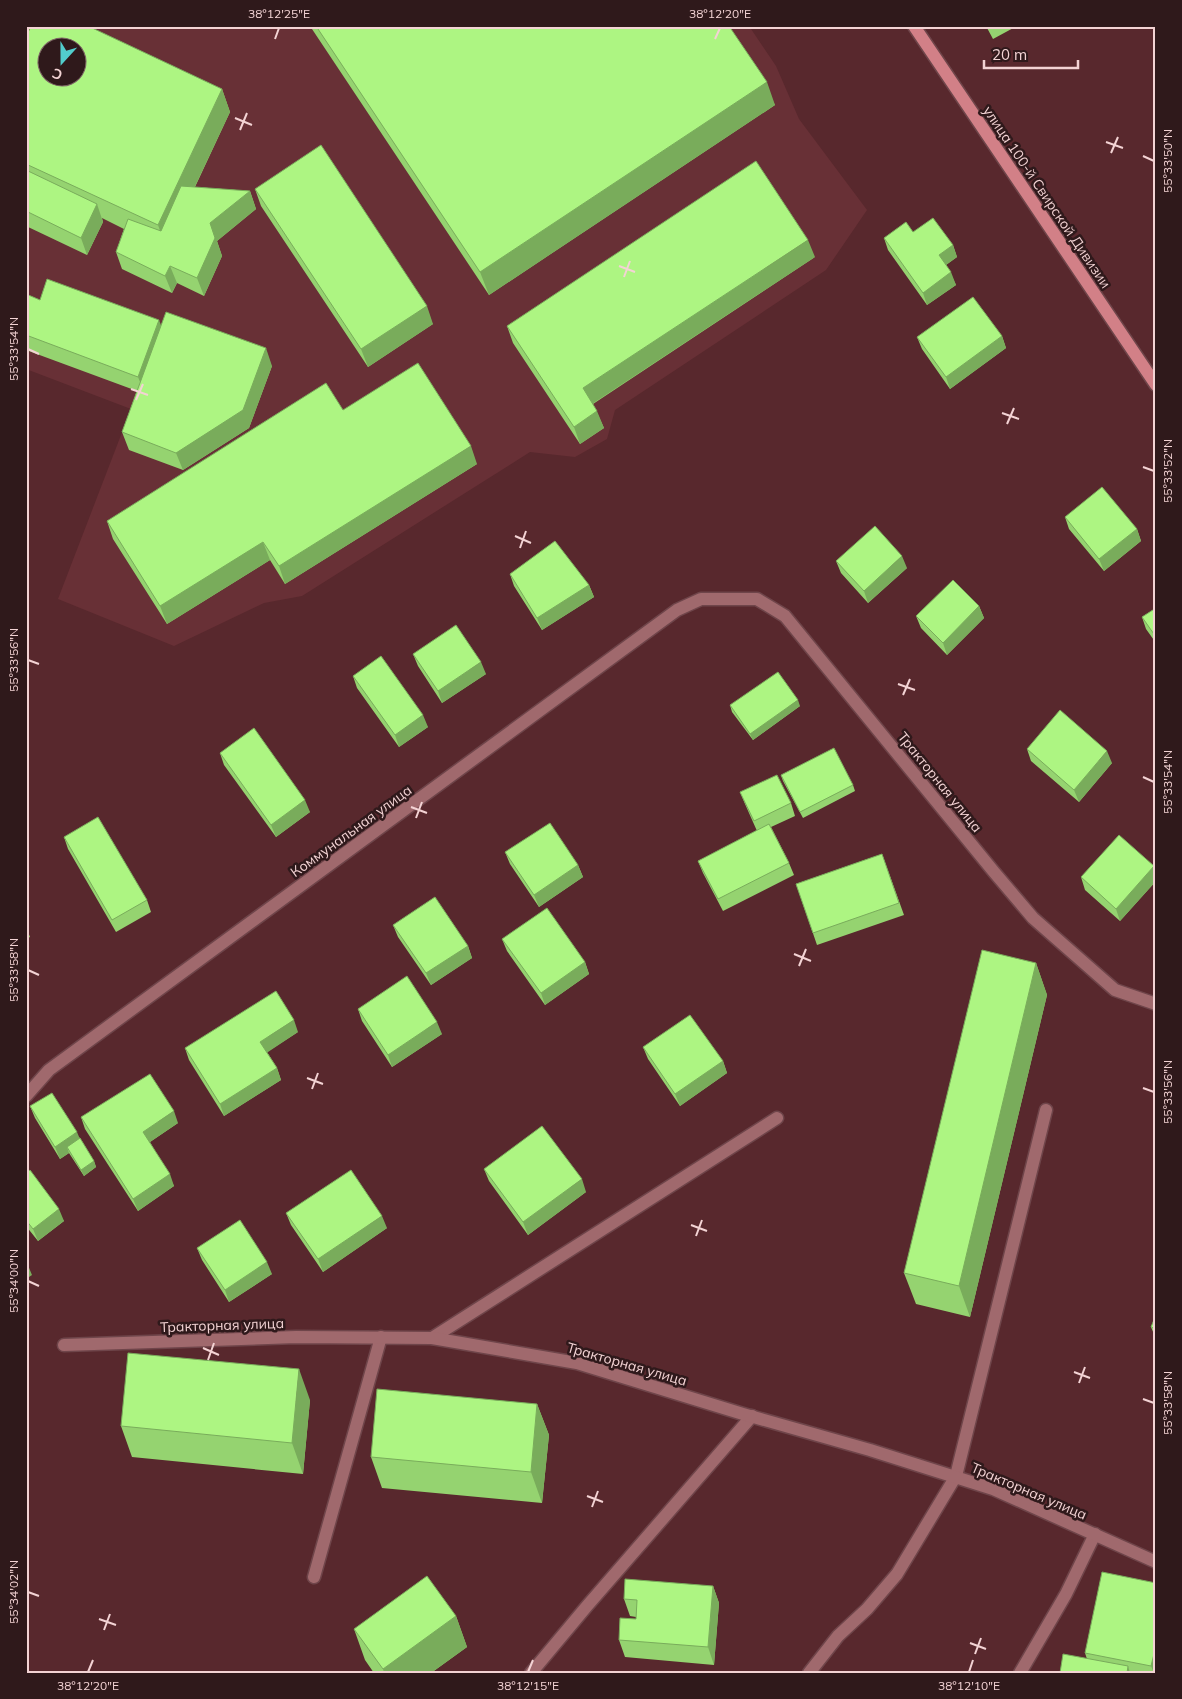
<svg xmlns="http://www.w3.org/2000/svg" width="1182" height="1699" font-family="Mulish,sans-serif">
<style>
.built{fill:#683036;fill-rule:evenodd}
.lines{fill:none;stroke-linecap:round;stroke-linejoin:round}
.lane-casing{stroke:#6f454a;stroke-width:15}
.street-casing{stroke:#6f454a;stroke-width:15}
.primary-casing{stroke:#6f454a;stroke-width:15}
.lane{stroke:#a0696d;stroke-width:12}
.street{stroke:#a0696d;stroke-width:12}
.primary{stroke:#d28087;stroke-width:12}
.wall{fill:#95d370}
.shaded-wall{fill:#79ac5b}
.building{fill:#adf582;stroke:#79ac5b;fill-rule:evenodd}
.ticks{fill:none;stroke:#f3d3d4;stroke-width:2}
.labels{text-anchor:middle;stroke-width:5;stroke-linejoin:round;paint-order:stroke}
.street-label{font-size:14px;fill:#f3d3d4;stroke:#2f191b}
.neatline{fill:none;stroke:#f3d3d4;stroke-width:2}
.ticks-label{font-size:12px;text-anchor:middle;fill:#f3d3d4}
</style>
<rect width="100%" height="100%" fill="#58282d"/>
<path class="built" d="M26,26H749L776,66L799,119L867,210L826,270L615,410L607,439L575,457L530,452L302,596L264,603L174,646L58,599L131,409L26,369ZM48,48H78V78H48Z"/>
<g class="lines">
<g class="lane-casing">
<path id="lane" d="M432,1338L777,1118
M314,1577L381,1337
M531,1673L587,1606L752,1416
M809,1673L838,1636L867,1609L897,1574L956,1476L1046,1110
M1020,1673L1066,1594L1095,1534"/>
</g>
<g class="street-casing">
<path id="street" d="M26,1096L49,1070L677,610L701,599H757L785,616L994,872L1033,918L1115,990L1156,1004
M64,1345L296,1337L432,1338L577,1363L743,1414L870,1450L993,1489L1156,1562"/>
</g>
<g class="primary-casing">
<path id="primary" d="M914,26L1156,385"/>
</g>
<use href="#lane" class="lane"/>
<use href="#street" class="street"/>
<use href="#primary" class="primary"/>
</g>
<path class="wall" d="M310,26H729L775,105L489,295Z
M986,26H1017L993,39Z
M26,37L222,89L230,112L195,187L250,191L256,209L217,241L222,256L204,296L177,283L172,293L122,269L116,252L124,229L102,218L103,222L87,255L26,226Z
M255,189L433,324L368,367L261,206Z
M913,232L953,245L957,257L946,265L956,285L927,305L888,250L884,238Z
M815,257L593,404L604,428L580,444L513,343L507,326Z
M26,294L40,300L161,326L272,366L249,428L183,470L129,450L122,432L137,391L26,350Z
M1002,336L1006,348L950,389L922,349L917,337Z
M343,410L477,464L285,584L270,560L167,624L113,539L107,521Z
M1065,517L1137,529L1141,541L1104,571L1069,529Z
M836,561L907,568L868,603L841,573Z
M510,574L589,585L594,597L542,630L514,586Z
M979,606L984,618L947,655L921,628L916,616Z
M1156,608V643L1146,629L1142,617Z
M413,654L486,674L442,703L418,666Z
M353,676L428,727L399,747L357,688Z
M730,705L800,706L753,740L732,712Z
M1027,749L1112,763L1079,802L1031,761Z
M220,753L310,812L276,837L224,765Z
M781,775L853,785L855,791L803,818L783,781Z
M740,792L791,803L795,816L771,827L789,863L794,875L723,911L703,873L698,861L757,831L745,804Z
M64,837L147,900L151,912L116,932L68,849Z
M505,852L578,865L583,877L539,907L510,864Z
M882,854L904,915L817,945L796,884Z
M1154,866L1156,870V881L1120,921L1085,890L1081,877Z
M393,925L468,946L472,958L431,985L398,937Z
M26,927L30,937L26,939Z
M502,939L585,962L589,974L545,1005L507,951Z
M1036,963L1047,995L970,1317L916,1304L904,1273Z
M358,1009L442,1034L392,1067L362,1021Z
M298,1032L267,1052L277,1068L281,1080L224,1116L189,1060L185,1048Z
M643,1047L723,1061L727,1073L680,1106L648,1059Z
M30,1106L80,1138L94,1161L96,1167L84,1176L69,1153L60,1159L35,1118Z
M81,1117L178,1123L150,1142L174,1186L138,1211L85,1129Z
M484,1169L586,1192L528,1235L489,1181Z
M26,1173L64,1221L38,1241L26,1226Z
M286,1213L387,1228L323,1272L291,1225Z
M197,1248L272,1274L229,1302L202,1260Z
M1156,1315V1339L1151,1327Z
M310,1400L303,1474L132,1457L121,1426Z
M537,1404L549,1435L542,1503L382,1488L371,1457Z
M1156,1583V1673H1060L1087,1659L1085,1653Z
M713,1586L719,1603L714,1665L625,1657L619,1640L636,1619V1617L630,1616L624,1599Z
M456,1616L467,1647L431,1673H374L365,1660L354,1629Z"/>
<path class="shaded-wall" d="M767,82L775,105L489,295L480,272Z
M222,89L230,112L166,248L158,225Z
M250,191L256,209L217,241L222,256L204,296L197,278L210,223Z
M97,204L103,222L87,255L81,238Z
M808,240L815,257L589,406L583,388Z
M953,245L957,257L943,267L939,255Z
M170,266L177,283L172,293L165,276Z
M951,272L956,285L927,305L923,293Z
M427,306L433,324L368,367L361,349Z
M159,320L166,338L145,394L138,377Z
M1002,336L1006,348L950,389L946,377Z
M266,348L272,366L249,428L183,470L176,453Z
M597,411L604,428L580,444L574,427Z
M471,446L477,464L285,584L279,566Z
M1137,529L1141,541L1104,571L1099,559Z
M263,542L270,560L167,624L160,606Z
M902,556L907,568L868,603L864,591Z
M589,585L594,597L542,630L537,618Z
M979,606L984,618L947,655L943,643Z
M481,662L486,674L442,703L438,691Z
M798,700L800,706L753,740L750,734Z
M423,715L428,727L399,747L395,735Z
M1107,751L1112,763L1079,802L1074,790Z
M305,800L310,812L276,837L271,825Z
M578,865L583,877L539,907L534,895Z
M1154,866L1156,870V881L1120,921L1116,909Z
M468,946L472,958L431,985L426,973Z
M585,962L589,974L545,1005L541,993Z
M1036,963L1047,995L970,1317L959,1286Z
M294,1020L298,1032L265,1054L260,1042Z
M437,1022L442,1034L392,1067L388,1055Z
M723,1061L727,1073L680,1106L675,1094Z
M277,1068L281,1080L224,1116L220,1104Z
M174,1111L178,1123L147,1144L143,1132Z
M77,1132L82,1144L67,1147L69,1153L60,1159L55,1147Z
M94,1161L96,1167L84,1176L81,1170Z
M170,1174L174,1186L138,1211L133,1199Z
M582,1179L586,1192L528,1235L523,1222Z
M59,1209L64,1221L38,1241L33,1229Z
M382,1216L387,1228L323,1272L318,1259Z
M267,1262L272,1274L229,1302L225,1290Z
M27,1263L32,1275L26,1279V1264Z
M299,1369L310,1400L303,1474L292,1443Z
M537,1404L549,1435L542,1503L531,1472Z
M713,1586L719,1603L714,1665L708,1647Z
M456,1616L467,1647L431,1673H384L383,1669Z
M1156,1646V1673H1154L1151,1666Z
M1128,1666L1130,1673H1127Z"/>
<path class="building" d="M31,26H88L222,89L158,225L26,164V37ZM48,48H78V78H48Z
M316,26H729L767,82L480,272Z
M321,145L427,306L361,349L255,189Z
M756,161L808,240L583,388L597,411L574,427L507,326Z
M26,170L97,204L81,238L26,211Z
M181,186L250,191L210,223L215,238L197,278L170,266L165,276L116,252L128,219L161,231Z
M933,218L953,245L939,255L951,272L923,293L884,238L906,222L913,232Z
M47,279L159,320L138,377L26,335V294L40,300Z
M973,297L1002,336L946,377L917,337Z
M166,312L266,348L243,410L176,453L122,432Z
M418,363L471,446L279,566L263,542L160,606L107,521L326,383L343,410Z
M1102,487L1137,529L1099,559L1065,517Z
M875,526L902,556L864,591L836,561Z
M555,541L589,585L537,618L510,574Z
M953,580L979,606L943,643L916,616Z
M1156,608V637L1142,617Z
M456,625L481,662L438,691L413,654Z
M381,656L423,715L395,735L353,676Z
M778,672L798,700L750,734L730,705Z
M1060,710L1107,751L1074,790L1027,749Z
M254,728L305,800L271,825L220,753Z
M834,748L853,785L800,812L781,775Z
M777,775L791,803L754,821L740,792Z
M98,817L147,900L112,920L64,837Z
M550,823L578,865L534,895L505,852Z
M769,824L789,863L718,899L698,861Z
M1119,835L1154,866L1116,909L1081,877Z
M882,854L899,903L813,933L796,884Z
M435,897L468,946L426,973L393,925Z
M547,908L585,962L541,993L502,939Z
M982,950L1036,963L959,1286L904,1273Z
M407,976L437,1022L388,1055L358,1009Z
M276,991L294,1020L260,1042L277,1068L220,1104L185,1048Z
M690,1015L723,1061L675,1094L643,1047Z
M150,1074L174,1111L143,1132L170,1174L133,1199L81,1117Z
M52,1093L77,1132L55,1147L30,1106Z
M542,1126L582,1179L523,1222L484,1169Z
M80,1138L94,1161L81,1170L67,1147Z
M30,1170L59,1209L33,1229L26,1220V1173Z
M351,1170L382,1216L318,1259L286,1213Z
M240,1220L267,1262L225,1290L197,1248Z
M1156,1315V1329L1151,1327Z
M128,1353L299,1369L292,1443L121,1426Z
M377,1389L537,1404L531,1472L371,1457Z
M1102,1572L1156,1583V1646L1151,1666L1085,1653Z
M427,1576L456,1616L383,1669L354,1629Z
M625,1579L713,1586L708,1647L619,1640L620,1618L636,1619L637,1600L624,1599Z
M1063,1654L1128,1666L1127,1673H1060Z"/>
<path class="ticks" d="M275,39L279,28M715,39L720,28M235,118L252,125M240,130L247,113M1106,142L1123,148M1111,153L1118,137M1143,156L1154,161M619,266L635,272M624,277L630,261M28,349L39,354M131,389L148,395M136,400L143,384M1002,413L1019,419M1007,424L1014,408M1143,467L1154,471M515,536L531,543M520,548L526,531M28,660L39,664M898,684L915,690M903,695L910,679M1143,777L1154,782M411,807L427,813M416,818L422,802M794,954L811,961M799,966L806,949M28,970L39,975M307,1078L323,1084M1143,1088L1154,1092M312,1089L318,1073M691,1225L707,1231M696,1236L702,1220M28,1281L39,1286M203,1348L219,1355M208,1360L214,1343M1074,1372L1090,1378M1079,1383L1085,1367M1143,1399L1154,1403M587,1496L603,1502M592,1507L598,1491M28,1592L39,1596M99,1619L116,1625M104,1630L110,1614M970,1643L986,1649M975,1654L981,1638M88,1672L93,1660M528,1672L533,1660M969,1672L973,1660"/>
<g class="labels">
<g class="street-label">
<text transform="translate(1047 197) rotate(56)" y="5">улица 100-й Свирской Дивизии</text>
<text transform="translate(940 782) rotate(51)" y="5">Тракторная улица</text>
<text transform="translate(351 831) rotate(-36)" y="5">Коммунальная улица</text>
<text transform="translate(222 1325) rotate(-2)" y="5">Тракторная улица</text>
<text transform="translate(627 1364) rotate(16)" y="5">Тракторная улица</text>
<text transform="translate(1029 1491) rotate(23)" y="5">Тракторная улица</text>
</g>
</g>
<rect width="1182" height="1699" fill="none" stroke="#2f191b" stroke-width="55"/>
<g transform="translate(62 62) rotate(201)"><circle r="24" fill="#2f191b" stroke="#7d6365"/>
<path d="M0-4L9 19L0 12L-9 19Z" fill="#52cdcd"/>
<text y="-8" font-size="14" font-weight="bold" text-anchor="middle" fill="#f3d3d4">С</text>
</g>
<path d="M984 60v8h94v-8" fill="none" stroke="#f3d3d4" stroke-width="2.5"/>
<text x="992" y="60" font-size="15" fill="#f3d3d4" stroke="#2f191b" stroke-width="4" paint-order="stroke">20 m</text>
<rect x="28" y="28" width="1126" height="1644" class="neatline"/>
<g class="ticks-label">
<text x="279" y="18">38°12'25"E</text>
<text x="720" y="18">38°12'20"E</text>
<text transform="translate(1168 161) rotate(-90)" y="4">55°33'50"N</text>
<text transform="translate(14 349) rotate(-90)" y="4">55°33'54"N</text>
<text transform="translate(1168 471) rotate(-90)" y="4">55°33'52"N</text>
<text transform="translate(14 660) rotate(-90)" y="4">55°33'56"N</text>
<text transform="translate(1168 782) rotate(-90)" y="4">55°33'54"N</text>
<text transform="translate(14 970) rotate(-90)" y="4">55°33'58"N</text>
<text transform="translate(1168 1092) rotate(-90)" y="4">55°33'56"N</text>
<text transform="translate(14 1281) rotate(-90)" y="4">55°34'00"N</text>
<text transform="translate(1168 1403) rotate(-90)" y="4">55°33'58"N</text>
<text transform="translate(14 1592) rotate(-90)" y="4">55°34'02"N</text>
<text x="88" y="1690">38°12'20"E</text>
<text x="528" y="1690">38°12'15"E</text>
<text x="969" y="1690">38°12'10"E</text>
</g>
</svg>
